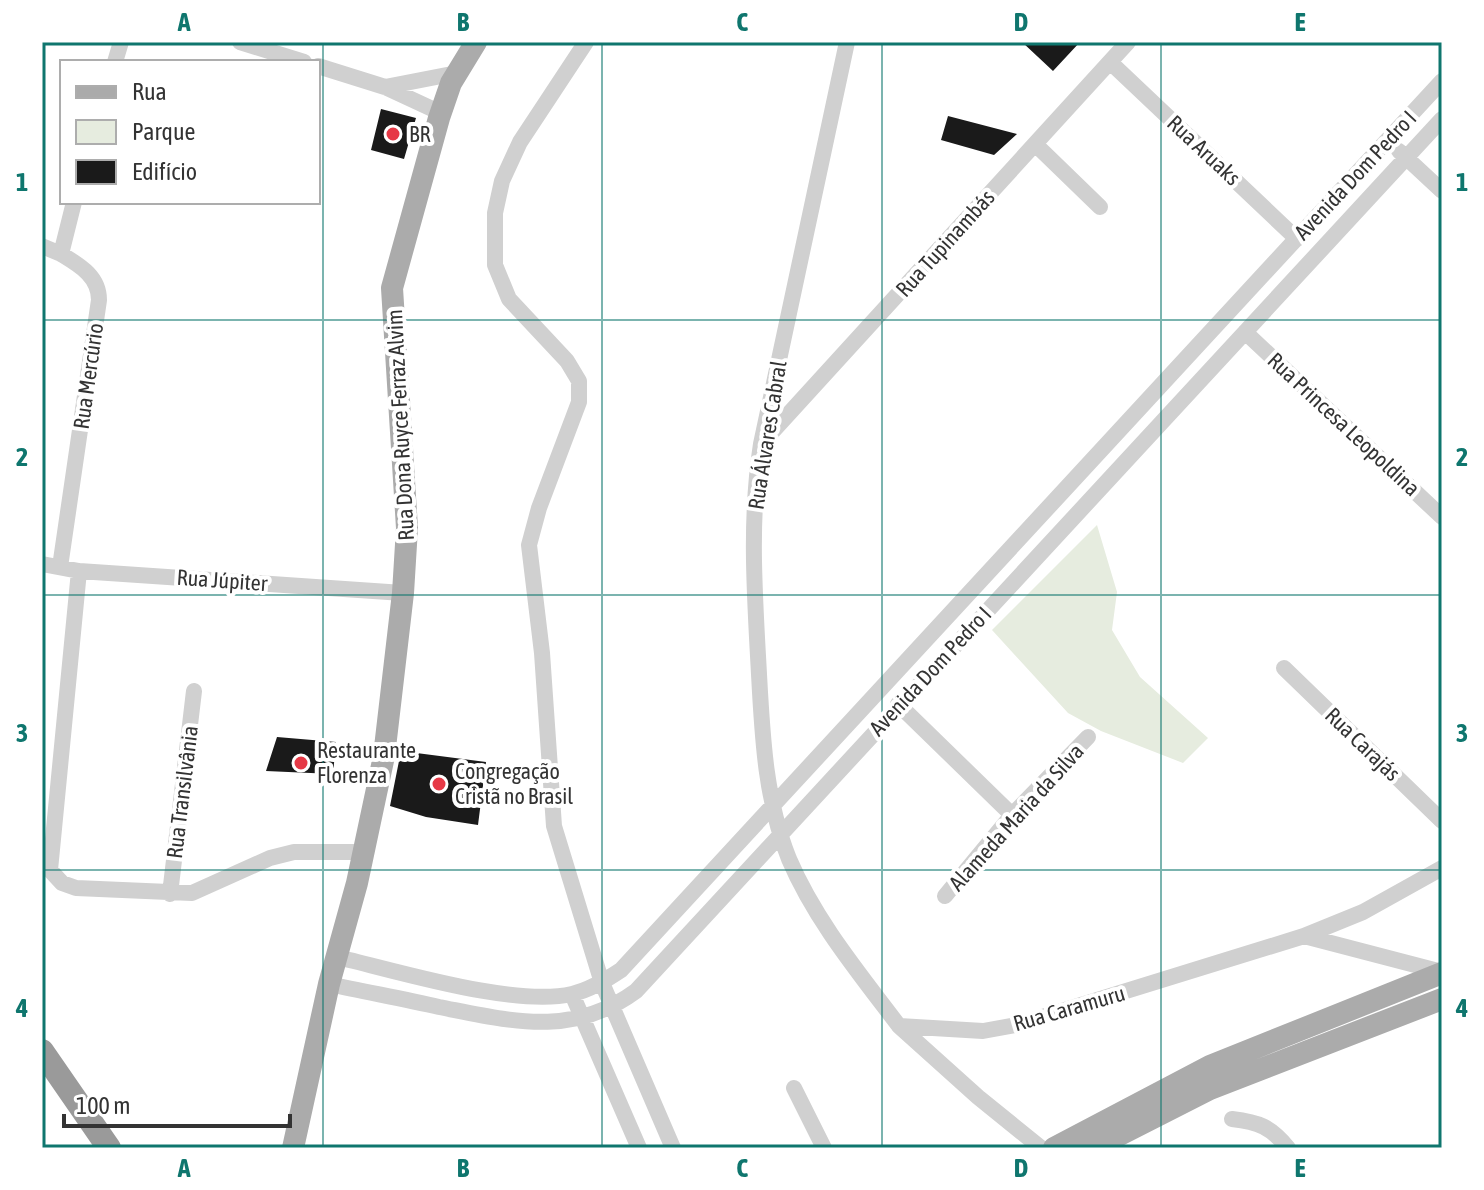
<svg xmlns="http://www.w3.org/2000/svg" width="1484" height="1190" font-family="'Asap Condensed',sans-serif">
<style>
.green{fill:#e6ecdf}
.building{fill:#1a1a1a}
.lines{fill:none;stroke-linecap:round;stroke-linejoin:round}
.minor{stroke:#d0d0d0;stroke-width:16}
.major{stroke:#ababab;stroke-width:22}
.highway{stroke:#9a9a9a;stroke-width:24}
.grid{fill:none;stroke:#0f766e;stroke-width:2;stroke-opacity:0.55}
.poi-dot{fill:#e63946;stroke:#fff;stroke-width:3}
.labels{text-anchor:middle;stroke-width:8;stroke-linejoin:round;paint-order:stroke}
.poi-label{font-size:22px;fill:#333;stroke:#fff;text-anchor:start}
.street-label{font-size:22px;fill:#333;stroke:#fff}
.neatline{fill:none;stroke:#0f766e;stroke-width:3}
.grid-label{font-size:26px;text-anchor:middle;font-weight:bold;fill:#0f766e}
</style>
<rect width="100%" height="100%" fill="#fff"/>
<path class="green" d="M1097,525L1117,592L1112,630L1140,677L1208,738L1183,763L1101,731L1068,713L992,630Z"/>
<path class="building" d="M1022,42H1080L1053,71Z
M381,109L416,118L404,159L371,150Z
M948,116L1017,134L994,155L941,140Z
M277,737L336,742L333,774L266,771Z
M401,751L486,762L478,825L426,817L390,806Z"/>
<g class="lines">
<path class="minor" d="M240,42L304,62
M586,42L520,142L502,181L495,213V265L509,299L567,361L579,381V402L539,508L529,545L542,653L554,826L602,983L673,1148
M847,42L761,444C750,515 754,584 758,656C762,725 763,794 789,859C815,920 859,973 899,1026L983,1031L1016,1025L1304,936L1363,912L1442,868
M115,62L121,42
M1110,62L1297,239
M318,66L385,87L441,113
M385,87L457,73
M1035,144L1100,207
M1399,151L1442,191
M42,246L61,254
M1245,332L1442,517
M762,443L1128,42
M42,564L79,571L403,593
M60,567L99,300C99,276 79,265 61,254L74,202
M79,571L50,870L62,883L76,888L192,893L270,858L294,852H362
M1284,668L1442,821
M898,704L1012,815
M170,894L194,691
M945,896L1012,815L1088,737
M1304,936L1442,972
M337,957C398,971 513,1007 572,994C590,990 606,980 621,970L1442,81
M329,984C366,992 403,999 439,1007C511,1021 572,1038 636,991L1442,119
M572,994L639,1148
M899,1026L978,1097L1041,1148
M794,1088L824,1148
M1232,1119C1259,1122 1271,1127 1288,1148"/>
<path class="major" d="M293,1148L329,984L357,883L384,756L403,593L407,528L392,288L439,118L451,83L476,42
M1054,1148L1210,1066L1442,973
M1094,1148L1210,1089L1442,999"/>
<path class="highway" d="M42,1051L109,1148"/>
</g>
<path class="grid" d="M323,42V1148M602,42V1148M882,42V1148M1161,42V1148M42,320H1442M42,595H1442M42,870H1442"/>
<g class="poi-dot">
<circle cx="393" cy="134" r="8"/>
<circle cx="301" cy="763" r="8"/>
<circle cx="439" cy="784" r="8"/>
</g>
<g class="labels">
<g class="poi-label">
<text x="409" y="142">BR</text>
<text x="317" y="758">Restaurante<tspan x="317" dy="25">Florenza</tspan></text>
<text x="455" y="779">Congregação<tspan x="455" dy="25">Cristã no Brasil</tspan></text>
</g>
<g class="street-label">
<text transform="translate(1204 150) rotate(43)" y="8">Rua Aruaks</text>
<text transform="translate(1355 175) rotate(-47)" y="8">Avenida Dom Pedro I</text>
<text transform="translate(945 243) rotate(-48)" y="8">Rua Tupinambás</text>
<text transform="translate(88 376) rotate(-82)" y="8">Rua Mercúrio</text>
<text transform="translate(1344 424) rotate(43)" y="8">Rua Princesa Leopoldina</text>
<text transform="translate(400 425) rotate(-93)" y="8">Rua Dona Ruyce Ferraz Alvim</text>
<text transform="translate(767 435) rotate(-81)" y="8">Rua Álvares Cabral</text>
<text transform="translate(222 580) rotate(4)" y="8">Rua Júpiter</text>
<text transform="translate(930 671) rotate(-47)" y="8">Avenida Dom Pedro I</text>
<text transform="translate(1363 744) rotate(44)" y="8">Rua Carajás</text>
<text transform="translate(182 792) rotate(-83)" y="8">Rua Transilvânia</text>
<text transform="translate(1016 817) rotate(-48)" y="8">Alameda Maria da Silva</text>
<text transform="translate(1069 1008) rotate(-16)" y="8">Rua Caramuru</text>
</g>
</g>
<rect width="1484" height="1190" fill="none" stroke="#ffffff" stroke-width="88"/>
<rect x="60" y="60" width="260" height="144" fill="#ffffff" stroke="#adadad" stroke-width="2"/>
<rect x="76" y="86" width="40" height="12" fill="#ababab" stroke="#adadad" stroke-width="2"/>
<text x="132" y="100" font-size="24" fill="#333333">Rua</text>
<rect x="76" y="120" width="40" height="24" fill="#e6ecdf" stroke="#adadad" stroke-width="2"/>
<text x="132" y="140" font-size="24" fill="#333333">Parque</text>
<rect x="76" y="160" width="40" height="24" fill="#1a1a1a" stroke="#adadad" stroke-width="2"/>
<text x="132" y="180" font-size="24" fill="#333333">Edifício</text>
<path d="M64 1114v12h226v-12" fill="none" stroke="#333333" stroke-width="4"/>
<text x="76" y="1114" font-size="24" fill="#333333" stroke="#ffffff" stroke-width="6" paint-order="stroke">100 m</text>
<rect x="44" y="44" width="1396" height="1102" class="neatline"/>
<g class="grid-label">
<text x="184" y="31">A</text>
<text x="463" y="31">B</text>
<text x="742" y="31">C</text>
<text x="1021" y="31">D</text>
<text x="1300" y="31">E</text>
<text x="22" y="191">1</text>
<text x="1462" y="191">1</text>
<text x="22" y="466">2</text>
<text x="1462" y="466">2</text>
<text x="22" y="742">3</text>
<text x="1462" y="742">3</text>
<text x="22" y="1017">4</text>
<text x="1462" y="1017">4</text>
<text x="184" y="1177">A</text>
<text x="463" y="1177">B</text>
<text x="742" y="1177">C</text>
<text x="1021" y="1177">D</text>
<text x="1300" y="1177">E</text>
</g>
</svg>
